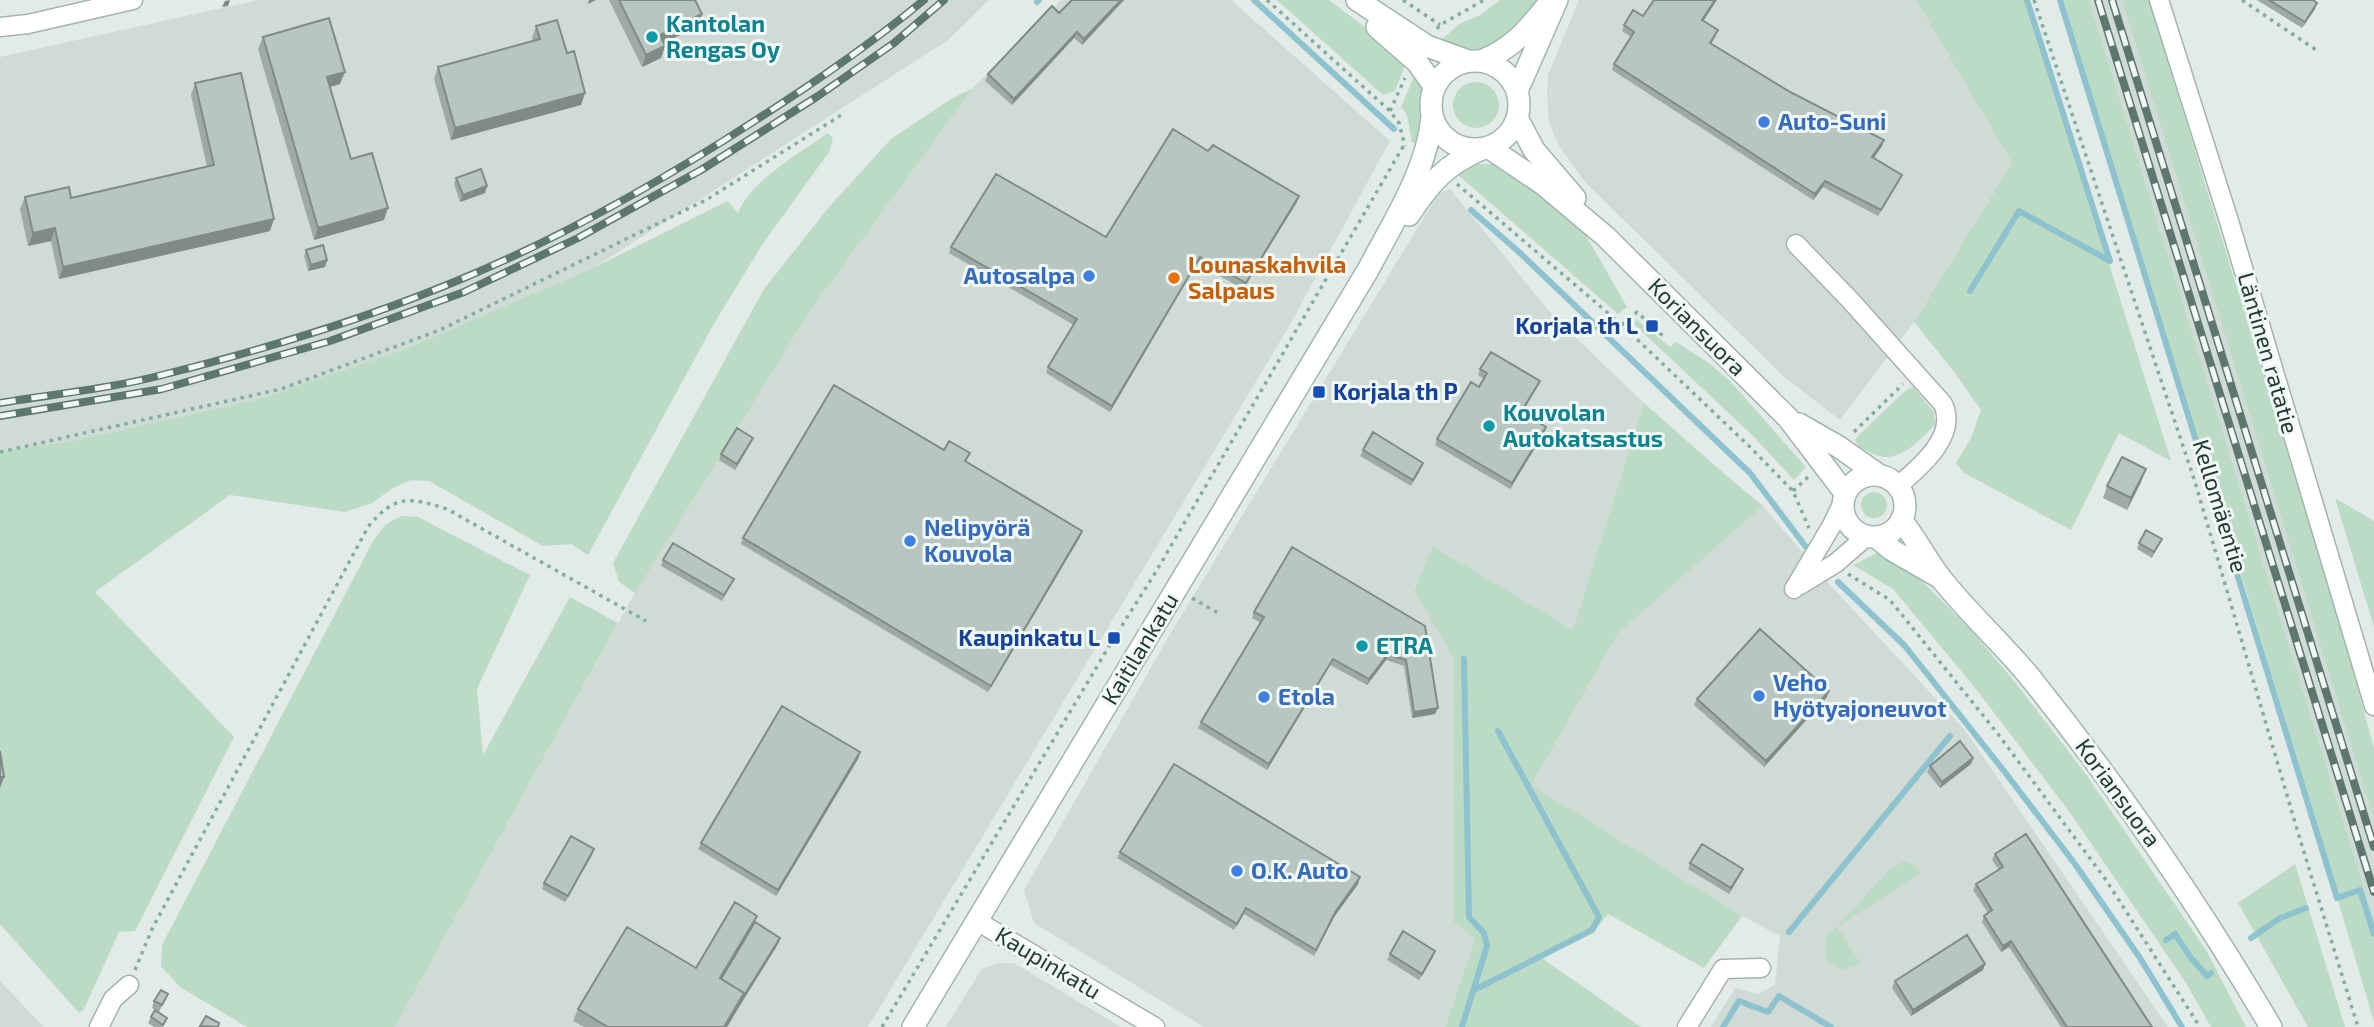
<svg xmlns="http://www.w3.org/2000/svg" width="2374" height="1027" font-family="'Exo 2',sans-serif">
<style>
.built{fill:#d0dbd6}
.green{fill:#bcdbc5}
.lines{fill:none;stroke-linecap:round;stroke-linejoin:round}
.stream{stroke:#8dc2ce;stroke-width:6}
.street-casing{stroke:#a5b3ae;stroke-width:21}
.secondary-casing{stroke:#a1b6af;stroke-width:24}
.path{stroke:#84ada1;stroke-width:3.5;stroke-dasharray:3.5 5;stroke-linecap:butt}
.street{stroke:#fff;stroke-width:18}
.secondary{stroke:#fff;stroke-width:21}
.rail-casing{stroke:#5d7770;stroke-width:8}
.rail{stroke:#f2f8f5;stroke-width:5;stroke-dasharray:16;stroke-linecap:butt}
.wall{fill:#9daaa5}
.shaded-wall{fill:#808b86}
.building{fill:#b7c6c0;stroke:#808b86;stroke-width:2}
.culture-dot{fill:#0f9aa8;stroke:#f2f8f5;stroke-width:2.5}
.shop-dot{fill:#3f7fe0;stroke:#f2f8f5;stroke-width:2.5}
.food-dot{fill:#e8710a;stroke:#f2f8f5;stroke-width:2.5}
.transit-dot{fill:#1a4fb4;stroke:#f2f8f5;stroke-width:2.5}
.labels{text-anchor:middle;stroke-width:6;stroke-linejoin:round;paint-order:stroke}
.culture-label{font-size:23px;font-weight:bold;fill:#0d838f;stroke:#f2f8f5;text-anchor:start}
.shop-label{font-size:23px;font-weight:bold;fill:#366cbe;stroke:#f2f8f5;text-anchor:start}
.food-label{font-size:23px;font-weight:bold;fill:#c56008;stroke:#f2f8f5;text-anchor:start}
.transit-label{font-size:23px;font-weight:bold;fill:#164399;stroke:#f2f8f5;text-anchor:end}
.street-label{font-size:23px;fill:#233b35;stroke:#f2f8f5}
</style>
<rect width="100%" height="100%" fill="#e2ebe7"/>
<path class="built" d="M258,0H989L948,40L595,267L405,349L255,400L67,442L0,451V57Z
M1061,0H1231L1390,141L1288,328L868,1027H395L651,564L810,311L973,88Z
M1579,0H1916L2012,163L1914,322L1840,420L1784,377L1585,182L1558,144L1549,122L1547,96L1548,75Z
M2089,0H2122L2374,820V920Z
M1450,189L1553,316L1644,403L1573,631L1434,546L1414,589L1454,659V921L1475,939L1445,1027H1204L1034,923L1024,890L1173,629L1439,193Z
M1763,506L1832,587L1964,729L2168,1027H1711L1735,988L1758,994L1775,985L1780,936L1742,916L1530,785L1617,633Z
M997,963H1014L1121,1027H946L981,970Z
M0,981L44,1027H0Z"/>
<path class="green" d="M1277,0H1329L1394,49L1406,63L1395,91L1383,95Z
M1500,0H1539C1528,18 1499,51 1477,52C1464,53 1451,47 1439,42L1459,24L1480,15Z
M1916,0H2026L2171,461L2119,433L2071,530L1964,473L1956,463L1971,438L1981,410L1955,373L1914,322L2012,163Z
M2060,0H2089L2374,920V1022L2245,587L2139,260Z
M2122,0H2149L2346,645L2374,748V820Z
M1416,72L1422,92L1418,145L1412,142L1407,115L1401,107Z
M1453 105a23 23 0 1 1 46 0a23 23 0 1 1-46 0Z
M973,88L810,311L635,593L619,582L613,563L764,289L829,207L892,138L951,99Z
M828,133L833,138L829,152L762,245L712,327L588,555L571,544L543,546L429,481L411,480L393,488L372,503L345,512L230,495L95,592L234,737L135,931L119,932L84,1009L79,1013L0,924V451L67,442L255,400L405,349L595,267L728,201L738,213C751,180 799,154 828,133Z
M1478,164H1494L1520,177L1584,232L1627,307L1618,314L1456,173Z
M1636,319L1670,347L1676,342L1709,363L1730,381L1806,467L1794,480L1753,436L1634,324Z
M1913,387L1934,412L1935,425C1921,439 1901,462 1879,456C1872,454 1866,450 1859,447L1855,440L1858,436L1905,391Z
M1644,403L1728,477L1763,506L1618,633L1531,785L1742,916L1704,968L1608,914L1593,933L1540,957L1641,1027H1445L1475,939L1454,922V659L1414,590L1433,546L1573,630Z
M1861 505a13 13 0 1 1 26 0a13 13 0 1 1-26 0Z
M2335,498L2374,521V627Z
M401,516L418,517L530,575L477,689L483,755L570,597L618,623L395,1027H247L180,987L161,966L162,945L373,541L385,525Z
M1879,552L1914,573L1971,630L2015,682L2085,773L2206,950L2246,1027H2211L2186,983L2071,814L1976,689L1893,589L1853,565Z
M1905,861L1915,865L1921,873L1837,927L1861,964L1841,970L1828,961L1824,950L1827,937L1890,869Z
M2295,864L2345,1027H2308L2238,903Z"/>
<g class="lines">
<path class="stream" d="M1254,0L1394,129
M2060,0L2337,898L2360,890L2374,934
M1037,2L1039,0
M1471,210L1519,252L1750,473L1806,547
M1970,291L2019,211L2110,261L2027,0
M1838,582L1905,646L2004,771L2075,864L2140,958L2182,1027
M1789,932L1950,736
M2251,938L2280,918L2306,908
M2166,940L2175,934L2191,958L2207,976L2211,973
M1474,990L1592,930L1599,917L1498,731
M1462,1027L1487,946L1484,933L1469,917L1464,659
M1723,1027L1739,1001L1768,1012L1779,996L1831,1027"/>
<g class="street-casing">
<path id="street" d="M2159,0L2229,221L2374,706
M0,27L28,24L133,0
M1796,244L1851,301L1943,404C1958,436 1920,467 1898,486
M1800,585L1836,563L1867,536
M1794,589L1832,525L1843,502
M977,921L1155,1027
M99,1027L113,999L129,985
M1687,1027L1723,969L1761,968"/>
</g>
<g class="secondary-casing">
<path id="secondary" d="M1357,0L1427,46L1468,61
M1377,27L1417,62L1434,86
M1431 105a44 44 0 1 1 88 0a44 44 0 1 1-88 0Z
M1481,61C1510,50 1527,31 1546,7
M1517,91L1557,0
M1517,118L1534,150L1575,198
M1488,147L1543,184L1606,237L1788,418L1845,493
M1409,215C1430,183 1446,164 1482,149
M1799,424L1839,447L1879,475
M1843 506a31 31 0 1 1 62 0a31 31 0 1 1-62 0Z
M1901,520C1916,538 1926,559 1940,577C1967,612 2001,642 2029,676C2119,788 2198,903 2271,1027
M1876,537L1892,550L1939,577
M913,1027L1368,270C1393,222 1427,171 1432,117"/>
</g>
<path class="path" d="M1267,0L1390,111L1399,123L1405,146
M1403,0L1440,25
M2034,0L2195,482L2299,836L2358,1027
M2242,0L2319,52
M1437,29L1440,25L1484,0
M1390,111L1405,78
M1457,184L1622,325L1750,447L1793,491L1809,528
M1622,325L1637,312L1665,338
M1854,432L1903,384
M0,452L281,389L440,330L706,200L843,114
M1793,491L1808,477
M1848,574L1890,600L1998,734L2106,880L2200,1027
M1192,598L1220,614
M135,970L152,929L368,527C395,494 409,497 447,509L646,621
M882,1027L1114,638L1154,575L1404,145"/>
<use href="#street" class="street"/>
<use href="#secondary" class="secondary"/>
<g class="rail-casing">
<path id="rail" d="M2098,0L2374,892
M2112,0L2374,847
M0,403C53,394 109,389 162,375C262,350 363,320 459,280C563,237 662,181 756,120C814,83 871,44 924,0
M0,416L162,389L330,341L464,292L578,238L701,170L818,96L894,43L944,0"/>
</g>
<use href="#rail" class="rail"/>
</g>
<path class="wall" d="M609,0H695L702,14L698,26L664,43L665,46L661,58L642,67Z
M1124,0L1082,45L1074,38L1012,105L985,81L988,74L1059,13Z
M2257,0H2313L2317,3L2315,9L2302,28Z
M1643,16L1703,21L1716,36L1711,44L1790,92L1882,146L1874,158L1902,175L1899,181L1878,216L1823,187L1813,200L1612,70L1614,64L1631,37L1622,31L1624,25Z
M536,26L567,53L585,93L581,105L451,140L434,79L438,67L533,41L532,38Z
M263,37L340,84L330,87L351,159L384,220L314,240L258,49Z
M195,83L270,231L59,279L51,241L28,246L20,209L25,197L71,198L207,167L191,95Z
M1208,151L1299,196L1297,202L1243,289L1197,263L1110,412L1046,373L1048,367L1074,325L949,253L951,247L1106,237Z
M456,178L487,186L485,193L460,202L454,184Z
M306,250L327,260L325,267L308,271L304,256Z
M1480,369L1537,387L1522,413L1546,427L1544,433L1510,489L1435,445L1437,439L1479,387L1484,379L1478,375Z
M750,444L735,470L719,460L721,454Z
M944,450L970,453L966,462L1082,531L1080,537L988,692L741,544L743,538Z
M1363,450L1421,469L1411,486L1360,456Z
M2141,482L2127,510L2103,498L2107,486Z
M2162,539L2152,558L2137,549L2139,543Z
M663,560L731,585L722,601L661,566Z
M1254,612L1425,626L1435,714L1412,718L1404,666L1386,660L1367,685L1330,665L1267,770L1198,728L1201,722L1261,623L1252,618Z
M1827,697L1764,767L1694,705L1697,699Z
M860,752L858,759L776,896L698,849L701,843Z
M1973,758L1971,764L1940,788L1927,772L1930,766Z
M594,849L592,855L565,902L542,889L544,883Z
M1120,852L1360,877L1358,884L1334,917L1314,956L1244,914L1234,930L1117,858Z
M1995,854L2152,1027H2061L2009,947L2001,952L1982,922L1984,916L1988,913L1973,890L1976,884L1999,870L1992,860Z
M1690,863L1743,869L1740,875L1729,894L1688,869Z
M757,916L755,922L780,938L778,944L727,1027H584L573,1021L578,1009L696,968Z
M1390,954L1433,957L1419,980L1387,960Z
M1985,964L1983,970L1911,1016L1892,988L1895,981Z
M168,994L159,1012L152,1008L154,1001Z
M151,1017L167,1018L163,1027H154L148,1023Z"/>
<path class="shaded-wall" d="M230,0L228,6L222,7L225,1Z
M589,0H596L588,4Z
M1121,0H1124L1082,45L1084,39Z
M1715,0H1717L1700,26L1702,20Z
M2317,3L2315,9L2302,28L2305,22Z
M702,14L698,26L656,47L660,35Z
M1077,32L1074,38L1012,105L1014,99Z
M665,46L661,58L642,67L646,55Z
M345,72L340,84L322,89L327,77Z
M585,93L581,105L451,140L455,128Z
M1884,140L1882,146L1870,163L1872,157Z
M1825,181L1823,187L1813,200L1815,194Z
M487,186L485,193L460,202L463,195Z
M1299,196L1297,202L1243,289L1246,283Z
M388,208L384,220L314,240L318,228Z
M274,219L270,231L59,279L63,267Z
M55,228L51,241L28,246L33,233Z
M1200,257L1197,263L1110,412L1112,406Z
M327,260L325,267L308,271L311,265Z
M1540,381L1537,387L1519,418L1521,412Z
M1546,427L1544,433L1510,489L1512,483Z
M753,438L750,444L735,470L737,464Z
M2146,469L2141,482L2127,510L2131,498Z
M1082,531L1080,537L988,692L991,686Z
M1388,654L1386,660L1367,685L1369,679Z
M1333,659L1330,665L1267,770L1269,764Z
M1829,691L1827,697L1764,767L1766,761Z
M1438,708L1435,714L1412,718L1414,712Z
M860,752L858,759L776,896L778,890Z
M1973,758L1971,764L1940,788L1942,782Z
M0,777H4L0,788Z
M594,849L592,855L565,902L568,896Z
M1743,869L1740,875L1729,894L1731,888Z
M1360,877L1358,884L1334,917L1314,956L1336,911Z
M780,938L778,944L740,1005L742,999Z
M2011,941L2009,947L2001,952L2003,946Z
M1435,951L1433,957L1419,980L1422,974Z
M1985,964L1983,970L1911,1016L1913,1010Z
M744,993L740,1005L727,1027H724Z"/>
<path class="building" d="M619,0H695L702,14L660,35L665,46L646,55Z
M1072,0H1121L1084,39L1077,32L1014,99L988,74L1052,6L1059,13Z
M1654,0H1715L1702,20L1718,30L1710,43L1790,92L1884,140L1872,157L1902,175L1881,210L1825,181L1815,194L1614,64L1634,32L1624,25L1633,10L1643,16Z
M2269,0H2313L2317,3L2305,22Z
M329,18L345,72L327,77L351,159L372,153L388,208L318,228L263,37Z
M557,20L567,53L574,51L585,93L455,128L438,67L540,39L536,26Z
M241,73L274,219L63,267L55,228L33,233L25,197L69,187L71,198L214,165L195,83Z
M1173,129L1208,151L1213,145L1299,196L1246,283L1200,257L1112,406L1048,367L1077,319L951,247L996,174L1106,237Z
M481,169L487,186L463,195L456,178Z
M323,245L327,260L311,265L306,250Z
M1491,352L1540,381L1521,412L1546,427L1512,483L1437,439L1471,382L1479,387L1487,373L1480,369Z
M834,385L944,450L949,441L970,453L965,461L1082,531L991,686L743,538Z
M737,428L753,438L737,464L721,454Z
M1373,432L1423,463L1413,480L1363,450Z
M2122,457L2146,469L2131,498L2107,486Z
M2146,530L2162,539L2154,552L2139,543Z
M673,543L734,579L724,595L663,560Z
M1292,547L1425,626L1438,708L1414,712L1406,660L1388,654L1369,679L1333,659L1269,764L1201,722L1264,617L1254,612Z
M1760,629L1829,691L1766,761L1697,699Z
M782,706L860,752L778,890L701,843Z
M1960,741L1973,758L1942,782L1930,766Z
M0,751L4,777H0Z
M1174,764L1360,877L1336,911L1316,950L1246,908L1237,924L1120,852Z
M2026,834L2152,1027H2067L2011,941L2003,946L1984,916L1992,910L1976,884L2003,867L1995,854Z
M571,836L594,849L568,896L544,883Z
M1702,844L1743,869L1731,888L1690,863Z
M735,902L757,916L720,978L744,993L724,1027H608L578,1009L627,927L696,968Z
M755,922L780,938L742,999L744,993L721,979Z
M1403,931L1435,951L1422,974L1390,954Z
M1967,935L1985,964L1913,1010L1895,981Z
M161,990L168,994L162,1005L154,1001Z
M155,1010L167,1018L163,1025L151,1017Z
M206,1016L219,1023L218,1027L200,1026Z"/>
<g class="culture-dot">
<circle cx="652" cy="37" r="7"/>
<circle cx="1489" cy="426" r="7"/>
<circle cx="1362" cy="646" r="7"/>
</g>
<g class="shop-dot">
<circle cx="1764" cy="122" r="7"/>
<circle cx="1089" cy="276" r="7"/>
<circle cx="910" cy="541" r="7"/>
<circle cx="1759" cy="696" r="7"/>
<circle cx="1264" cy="697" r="7"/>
<circle cx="1237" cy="871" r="7"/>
</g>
<circle class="food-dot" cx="1174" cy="278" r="7"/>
<g class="transit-dot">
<rect x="1645" y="319" width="14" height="14" rx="3.5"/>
<rect x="1312" y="385" width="14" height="14" rx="3.5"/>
<rect x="1107" y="631" width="14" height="14" rx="3.5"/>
</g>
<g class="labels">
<g class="culture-label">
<text x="666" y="32">Kantolan<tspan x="666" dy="26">Rengas Oy</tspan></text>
<text x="1503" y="421">Kouvolan<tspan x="1503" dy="26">Autokatsastus</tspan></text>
<text x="1376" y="654">ETRA</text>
</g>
<g class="shop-label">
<text x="1778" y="130">Auto-Suni</text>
<text x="1075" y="284" text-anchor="end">Autosalpa</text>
<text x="924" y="536">Nelipyörä<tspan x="924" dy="26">Kouvola</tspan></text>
<text x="1773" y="691">Veho<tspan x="1773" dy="26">Hyötyajoneuvot</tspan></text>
<text x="1278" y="705">Etola</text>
<text x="1251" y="879">O.K. Auto</text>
</g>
<g class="food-label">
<text x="1188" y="273">Lounaskahvila<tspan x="1188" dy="26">Salpaus</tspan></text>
</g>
<g class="transit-label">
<text x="1638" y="334">Korjala th L</text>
<text x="1333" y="400" text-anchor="start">Korjala th P</text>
<text x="1100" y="646">Kaupinkatu L</text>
</g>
<g class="street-label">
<text transform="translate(1697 327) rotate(45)" y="8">Koriansuora</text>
<text transform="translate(2268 353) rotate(74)" y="8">Läntinen ratatie</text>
<text transform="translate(2220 506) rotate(73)" y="8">Kellomäentie</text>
<text transform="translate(1140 649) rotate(-59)" y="8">Kaitilankatu</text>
<text transform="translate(2118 793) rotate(54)" y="8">Koriansuora</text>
<text transform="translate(1048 963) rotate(31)" y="8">Kaupinkatu</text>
</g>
</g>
</svg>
